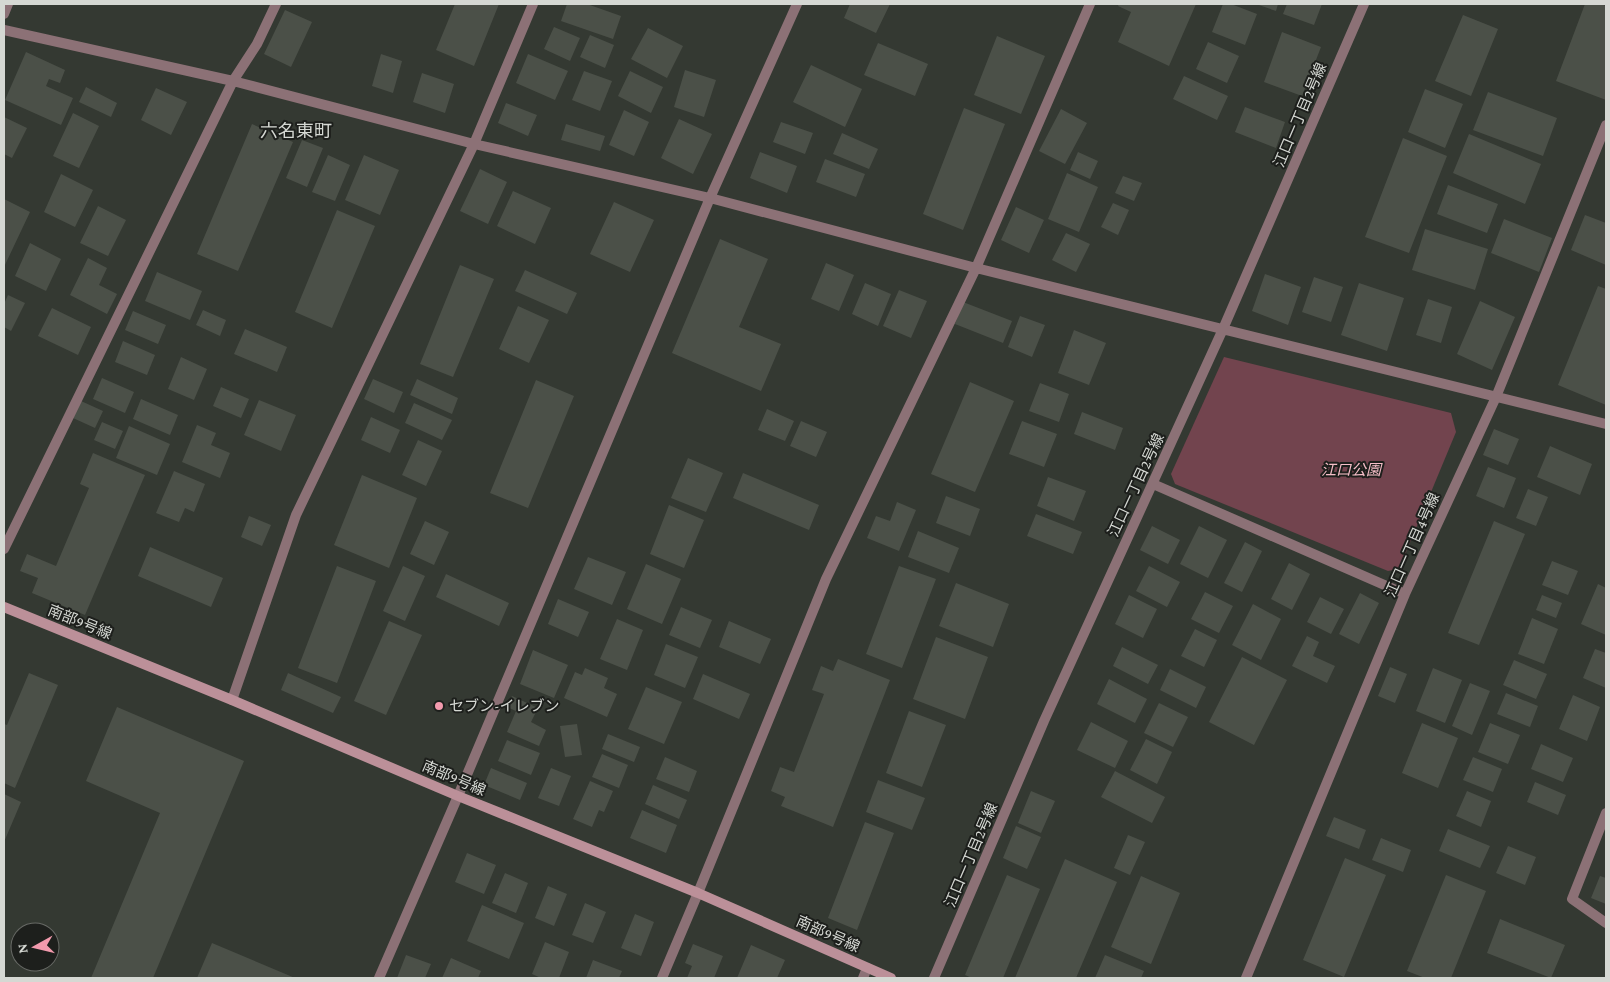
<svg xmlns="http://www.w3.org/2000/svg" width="1610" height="982" font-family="'Crimson Pro','Noto Sans JP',serif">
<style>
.green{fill:#72444e}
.building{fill:#4b5048}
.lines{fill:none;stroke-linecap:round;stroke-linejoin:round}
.street{stroke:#8c7176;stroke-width:10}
.secondary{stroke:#bc9099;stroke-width:10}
.poi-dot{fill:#f29aad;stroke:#1d1f1c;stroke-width:2}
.labels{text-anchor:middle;stroke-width:4;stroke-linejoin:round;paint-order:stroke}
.street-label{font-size:15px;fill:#d5d8d3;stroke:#1d1f1c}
.park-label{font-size:15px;font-style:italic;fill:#f6bec8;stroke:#1d1f1c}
.poi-label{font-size:15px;fill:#d5d8d3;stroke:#1d1f1c;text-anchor:start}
.quarter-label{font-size:18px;fill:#d5d8d3;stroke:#1d1f1c}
</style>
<rect width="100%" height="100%" fill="#343932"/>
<path class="green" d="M1224,357L1451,413L1456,432L1399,569L1388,571L1175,484L1171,474Z"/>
<path class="building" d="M455,4H499L474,66L436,50Z
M567,4H587L621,16L613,39L561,21Z
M850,4H890L876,33L844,18Z
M1119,4H1196L1169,66L1118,42L1131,12L1118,6Z
M1223,4H1231L1257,14L1245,45L1212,32Z
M1256,4H1278L1276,11Z
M1287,4H1322L1314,25L1283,14Z
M1585,4H1601L1606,6V100L1556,81Z
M285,10L312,22L291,67L264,54Z
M1463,15L1498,29L1471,96L1435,81Z
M554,27L580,38L570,61L544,49Z
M648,28L683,46L667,78L631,59Z
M1282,32L1321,47L1302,96L1264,82Z
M590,35L614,45L605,68L580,57Z
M997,36L1045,56L1021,114L974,95Z
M1208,42L1239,56L1227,83L1196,69Z
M878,43L928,64L915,96L864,75Z
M26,52L65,70L60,83L49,79L46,86L73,98L61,125L5,100Z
M381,54L402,61L393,93L372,86Z
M528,54L568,71L555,100L516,83Z
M811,65L862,89L845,127L793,102Z
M685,70L716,80L704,117L674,107Z
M584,71L612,81L600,111L572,100Z
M630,71L663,87L651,113L618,96Z
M422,73L454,84L445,113L413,102Z
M1184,76L1228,96L1217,120L1173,99Z
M86,87L117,103L111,117L79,102Z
M156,88L187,102L171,135L141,120Z
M1425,89L1463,104L1445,148L1408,132Z
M1488,92L1557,118L1543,156L1473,130Z
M506,103L537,115L528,136L498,123Z
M1245,107L1285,122L1276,148L1235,132Z
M964,108L1005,124L963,230L923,214Z
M1061,109L1087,123L1065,164L1039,151Z
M624,110L649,122L634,156L609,145Z
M73,113L99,126L79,168L53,156Z
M4,117L27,128L12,158L4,154Z
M679,119L712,134L693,174L661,158Z
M781,122L813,133L805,154L773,142Z
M252,124L293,142L238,271L197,254Z
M566,124L605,136L600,151L561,140Z
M842,133L878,149L869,169L833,154Z
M1469,134L1541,164L1525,204L1453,173Z
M1403,138L1447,156L1409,253L1365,237Z
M302,140L323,148L307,187L286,178Z
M760,152L797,166L787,193L750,178Z
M1078,152L1098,161L1090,179L1070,170Z
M328,155L350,165L335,201L312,192Z
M364,155L399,170L380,215L345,200Z
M825,159L865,174L856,197L816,182Z
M480,169L507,182L488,224L460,211Z
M1067,173L1098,187L1079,232L1048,219Z
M61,174L93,190L75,227L44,212Z
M1123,176L1142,183L1134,201L1115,193Z
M1448,185L1498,204L1487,233L1437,214Z
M513,191L551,208L535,244L497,226Z
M4,199L30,212L4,267Z
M614,202L654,220L630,272L590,254Z
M1113,203L1129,210L1118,235L1101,227Z
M98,206L126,220L108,256L80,243Z
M1016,207L1044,220L1029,253L1001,240Z
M337,210L375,226L332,328L295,312Z
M1585,215L1606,223V265L1571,250Z
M1504,219L1552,238L1539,272L1491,253Z
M1425,229L1488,249L1475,290L1412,270Z
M1066,233L1090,244L1076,272L1052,260Z
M720,239L768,259L739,327L781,344L761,391L672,353Z
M30,243L61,259L46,291L15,276Z
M88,258L107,268L99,285L117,294L107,314L70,295Z
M826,263L854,275L839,311L811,299Z
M460,265L494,279L453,377L420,364Z
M525,270L577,293L567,314L515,291Z
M157,272L202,291L190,320L145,301Z
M1265,274L1301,287L1288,325L1252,311Z
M1314,277L1343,287L1331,322L1302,312Z
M865,283L891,294L878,326L852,314Z
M1359,283L1404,298L1387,351L1341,335Z
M1598,286L1606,289V405L1558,385Z
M899,290L927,301L911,338L883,326Z
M8,295L25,303L11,331L4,327V304Z
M1428,299L1452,307L1441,343L1416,335Z
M1480,301L1515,317L1492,370L1457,354Z
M963,302L1012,321L1003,343L955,324Z
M518,306L549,320L529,363L499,349Z
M52,308L91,327L78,355L38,336Z
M203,310L226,320L220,336L196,325Z
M133,311L166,325L158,344L125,330Z
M1020,316L1045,325L1032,357L1008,347Z
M245,329L287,347L277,372L234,354Z
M1074,330L1106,343L1089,385L1058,373Z
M123,341L155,355L147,375L115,362Z
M181,357L207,369L194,400L168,389Z
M102,378L134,392L125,413L93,399Z
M373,379L403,392L394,413L364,399Z
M417,379L458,398L452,414L410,395Z
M536,380L574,396L528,508L490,493Z
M970,382L1014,401L975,492L931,474Z
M1040,383L1069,394L1059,422L1029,411Z
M221,387L249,399L241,418L213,406Z
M141,399L178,415L170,435L133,419Z
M259,400L296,415L281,451L244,435Z
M81,401L103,411L95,428L73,418Z
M414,403L452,420L442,440L405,423Z
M767,409L794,421L785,441L758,430Z
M1082,412L1123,428L1115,450L1074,434Z
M371,417L400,430L390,453L361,440Z
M801,421L827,432L816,457L790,446Z
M1022,421L1057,434L1044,467L1009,454Z
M102,422L123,431L115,449L94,440Z
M197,425L216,433L211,445L230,453L220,478L182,462Z
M129,426L170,444L157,475L116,458Z
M1494,429L1519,439L1508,465L1483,455Z
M418,440L442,451L426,486L402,475Z
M1550,446L1592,464L1580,495L1537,477Z
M93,453L145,475L85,615L32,593L38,578L20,571L27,554L56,566L89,488L80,484Z
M688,458L723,473L706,512L671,498Z
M1488,467L1516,478L1504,508L1476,496Z
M174,471L205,484L194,512L185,508L179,522L156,513Z
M743,473L819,505L809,530L733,498Z
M362,475L417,498L389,568L334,545Z
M1048,477L1086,491L1074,521L1037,506Z
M1528,489L1548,497L1536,526L1516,518Z
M946,496L980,509L970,536L936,523Z
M897,502L916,510L899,551L867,538L876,516L890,521Z
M669,505L704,520L684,568L650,554Z
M1036,514L1082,532L1073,554L1027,536Z
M249,516L271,525L262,546L241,537Z
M425,521L449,532L434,565L410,554Z
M1494,521L1525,534L1479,645L1448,633Z
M1152,526L1180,540L1168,564L1140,550Z
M1199,526L1227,540L1208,578L1180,564Z
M918,531L959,548L949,573L908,557Z
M1245,542L1262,551L1242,592L1224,583Z
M150,547L223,578L211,607L138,576Z
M588,557L626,572L612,605L574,589Z
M1552,561L1578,571L1568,595L1542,585Z
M1289,563L1310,574L1292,610L1271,599Z
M646,564L681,579L662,624L627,609Z
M337,566L376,581L337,683L298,668Z
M403,566L425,576L405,621L383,611Z
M899,566L936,579L902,668L866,654Z
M1149,566L1180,582L1167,607L1136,591Z
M446,574L509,603L499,626L436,597Z
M956,583L1009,604L993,647L939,626Z
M1598,584L1606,588V635L1581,624Z
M1205,592L1233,606L1219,633L1191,619Z
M1360,593L1379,603L1359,644L1339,634Z
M1129,595L1157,609L1143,638L1115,624Z
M1542,595L1562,603L1556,618L1536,610Z
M1320,597L1344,609L1331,634L1307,622Z
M558,599L589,612L578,637L548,624Z
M1253,604L1281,619L1261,660L1232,645Z
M681,607L712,620L700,648L669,635Z
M1532,618L1558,629L1544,664L1518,654Z
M617,619L643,630L627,670L600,659Z
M389,621L422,635L386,715L354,701Z
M729,621L771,639L760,664L719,647Z
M1195,629L1217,640L1204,667L1181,656Z
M1307,636L1319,642L1313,656L1335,666L1327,683L1292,666Z
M936,637L988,657L965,719L913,699Z
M666,644L698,657L685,688L654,675Z
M1122,647L1158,665L1148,684L1113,666Z
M1595,649L1606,653V688L1583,678Z
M533,650L568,665L554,698L520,684Z
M1242,657L1287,680L1254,745L1209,722Z
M838,659L890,680L833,827L781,806L785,797L771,791L780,767L794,772L824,694L812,690L821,666L833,671Z
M1514,660L1547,674L1536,699L1503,685Z
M1390,667L1407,674L1395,703L1378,696Z
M585,668L608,678L604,688L617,694L607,717L564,698L575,672L582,675Z
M1433,668L1462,680L1445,723L1416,711Z
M1170,669L1206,687L1196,708L1160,690Z
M29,673L58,685L15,788L4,783V724L7,725Z
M288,673L341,697L333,713L281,690Z
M703,674L750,694L739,719L693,699Z
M1109,679L1147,699L1135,723L1097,704Z
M1470,683L1490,691L1472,735L1452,726Z
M646,687L682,702L664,744L628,729Z
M1506,693L1538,706L1530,727L1497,714Z
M1573,695L1600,707L1587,741L1559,729Z
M512,696L538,708L531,722L546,730L539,746L507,732L516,711L507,707Z
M1159,703L1188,717L1173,747L1144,733Z
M117,707L244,761L153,978H91L160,813L86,781Z
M909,711L946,725L922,787L886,773Z
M1091,722L1128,741L1115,768L1077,750Z
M1422,723L1458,738L1438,788L1402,773Z
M1490,723L1520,735L1508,764L1478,752Z
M577,724L582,755L565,757L560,726Z
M608,734L640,747L634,762L602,749Z
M1146,739L1172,752L1157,784L1130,770Z
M507,740L540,753L531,775L498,761Z
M1541,744L1573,758L1563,782L1531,769Z
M602,754L628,765L619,788L592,777Z
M665,757L697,771L689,792L656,779Z
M1473,757L1502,769L1493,792L1463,780Z
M491,768L527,783L520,800L484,785Z
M551,768L571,776L559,806L538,798Z
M1115,771L1165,797L1152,823L1101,797Z
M878,780L925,798L912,830L866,812Z
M590,781L613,791L604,812L599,810L592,827L573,819Z
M1535,782L1566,795L1558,815L1527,802Z
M653,785L687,800L679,819L645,804Z
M1031,791L1055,801L1041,833L1018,823Z
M1467,791L1491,801L1481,827L1456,816Z
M4,794L21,802L4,842Z
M642,810L677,825L666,853L630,838Z
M1334,817L1366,830L1359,849L1326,836Z
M865,822L894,833L857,930L828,918Z
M1016,826L1041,837L1027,869L1003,858Z
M1448,829L1490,846L1480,868L1439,851Z
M1128,835L1145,842L1130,875L1114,868Z
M1381,838L1411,850L1403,872L1372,860Z
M1508,846L1536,857L1525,885L1496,873Z
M467,853L496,865L484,894L455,882Z
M1345,858L1386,875L1344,977L1303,960Z
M1065,859L1117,882L1076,978H1015Z
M505,873L528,883L516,913L492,903Z
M1007,875L1040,889L1003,978H972L965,975Z
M1446,875L1486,891L1451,978H1425L1407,971Z
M1141,876L1180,893L1151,964L1111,947Z
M1600,876L1606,878V904L1591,898Z
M548,886L567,894L554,926L535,918Z
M585,903L606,912L593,943L572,935Z
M482,905L524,923L509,959L467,941Z
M635,914L654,922L641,956L621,948Z
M1500,919L1565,945L1551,978L1487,953Z
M545,942L569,952L559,978H541L532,974Z
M212,943L295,978H197Z
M693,944L723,956L714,978H687L692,966L685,963Z
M751,945L785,960L777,978H737Z
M406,955L431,964L425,978H397Z
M1105,955L1144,971L1141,978H1095Z
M451,958L481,971L478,978H442Z
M593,960L622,971L619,978H586Z"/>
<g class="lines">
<path class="street" d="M4,14L8,4
M4,30L233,81L474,144L710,198L976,268L1606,424
M1153,484L1405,594
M4,549L233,81L257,44L276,4
M232,700L296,515L474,144L533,4
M1606,813L1572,899L1606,923
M379,978L458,796L710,198L797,4
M662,978L698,893L826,579L976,268L1090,4
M863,978L867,968
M934,978L1044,721L1223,329L1364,4
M1246,978L1405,594L1496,397L1606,125"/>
<path class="secondary" d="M4,607L232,700L458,796L698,893L891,978"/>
</g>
<circle class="poi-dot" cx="439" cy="706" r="5"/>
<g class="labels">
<g class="street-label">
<text transform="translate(1300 115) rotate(-67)" y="5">江口一丁目2号線</text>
<text transform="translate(1136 485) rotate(-65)" y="5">江口一丁目2号線</text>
<text transform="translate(1412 545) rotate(-66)" y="5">江口一丁目4号線</text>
<text transform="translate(80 622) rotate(22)" y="5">南部9号線</text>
<text transform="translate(454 778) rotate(23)" y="5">南部9号線</text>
<text transform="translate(971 855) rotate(-67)" y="5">江口一丁目2号線</text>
<text transform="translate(828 934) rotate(24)" y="5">南部9号線</text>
</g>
<g class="park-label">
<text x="1351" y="475">江口公園</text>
</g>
<g class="poi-label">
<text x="449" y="711">セブン-イレブン</text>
</g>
<g class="quarter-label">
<text x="296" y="137">六名東町</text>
</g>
</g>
<rect width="1610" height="982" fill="none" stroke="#d5d8d3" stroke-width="10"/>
<g transform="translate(35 947) rotate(262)"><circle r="24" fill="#1d1f1c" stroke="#676965"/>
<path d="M0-4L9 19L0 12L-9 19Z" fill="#f29aad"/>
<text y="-8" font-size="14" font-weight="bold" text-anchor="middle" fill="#d5d8d3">N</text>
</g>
</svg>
